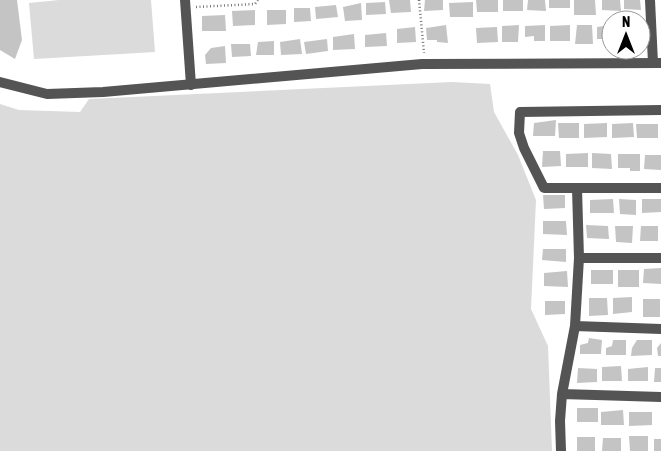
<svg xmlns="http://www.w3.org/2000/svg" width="661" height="451" font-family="'Asap Condensed',sans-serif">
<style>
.green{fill:#dbdbdb}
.building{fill:#c4c4c4}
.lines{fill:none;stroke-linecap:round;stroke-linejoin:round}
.path{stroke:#767676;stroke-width:2.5;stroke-dasharray:1 2.5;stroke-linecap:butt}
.minor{stroke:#545454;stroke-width:10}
.tertiary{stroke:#545454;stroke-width:10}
</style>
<rect width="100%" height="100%" fill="#fff"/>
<path class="green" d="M59,0H151L155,52L34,59L29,3Z
M452,82L490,84L494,112L518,155L536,200L531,309L548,346L552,451H0V104L19,110L80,112L89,99Z"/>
<path class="building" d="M0,0H17L22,40L15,59L0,50Z
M389,0H410L411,12L391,13Z
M425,0H443V10L424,11Z
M476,0H498V12H477Z
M503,0H523V11H503Z
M528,0H545L546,11L527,10Z
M549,0H570V8H549Z
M574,0H595L596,15H574Z
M602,0H620L621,11L602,10Z
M624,0H640L641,10L624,9Z
M385,2L386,14L366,15V3Z
M473,2V17H450L449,3Z
M361,3L362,20L345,21L343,7Z
M336,5L338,17L316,19L315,7Z
M294,8H310L311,21L294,22Z
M255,10V25L233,26L232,11Z
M267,10H286V24L267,25Z
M225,15L226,31H202V16Z
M446,25L448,43L437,42V40H427L426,28Z
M519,25L518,42H502V26Z
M545,25V41H534V36L525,37V26Z
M570,25V41H550V26Z
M577,25H592L593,44H575Z
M611,25V39H597V27Z
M415,27L416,42L397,43V29Z
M497,27L498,42L477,43L476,28Z
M641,27H644L645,41H641Z
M386,33L387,46L365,47V35Z
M354,34L355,49L333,50V37Z
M300,39L302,54L281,55L280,42Z
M327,39L328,51L306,54L304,42Z
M274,41V55H256L258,42Z
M231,44H250L251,56L232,57Z
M225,46L226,63L206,64L205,55L211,48Z
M556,120L555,136H533L534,123Z
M558,123H579V138H559Z
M607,123V137L584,138V124Z
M633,123L634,137L612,138V124Z
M636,124H658V138H637Z
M543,151H560L561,166L542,167Z
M588,153V167H566V154Z
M592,153L611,154L612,169L592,168Z
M618,154H640V171H630V168H618Z
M645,155H661V170L644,169Z
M543,195H565V208L544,209Z
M613,199L614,213H590V200Z
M619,199L636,200V215L620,214Z
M642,199H661V212L642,213Z
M543,221H566L567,235L543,234Z
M586,225L608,226L609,239L587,238Z
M615,226H633L632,243L616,242Z
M641,226H658V241H640Z
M543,249H566V262L542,260Z
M661,268V284L643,283L644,269Z
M591,270H613V284H591Z
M618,270H639V287H618Z
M567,271L568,287L544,286V273Z
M632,297V312L613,314V298Z
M589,298H607L608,315L589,316Z
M643,299H660V317H643Z
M545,301H565V314L545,315Z
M589,338L602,340L601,354H580V345L588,343Z
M613,340H626V355H606V348L612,346Z
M637,340H652V355L631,356L632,348Z
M661,343V356H658L657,348Z
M621,366L622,381H602V367Z
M648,367V381H628V369Z
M578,368L597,369V382L577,383Z
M655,368H661V382H654Z
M577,408H598V422H577Z
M623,410L624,425H601V412Z
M629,412H652V425L629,426Z
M629,436H648V451H630Z
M577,437H595V451H577Z
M603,438H621V451H602Z
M654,439H661V451H654Z"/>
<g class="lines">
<path class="path" d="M419,0L424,53
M196,7L255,4L258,0"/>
<path class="minor" d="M185,0L191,85
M650,0L653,63
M661,110L520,112L519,133L524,148L544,188H661
M579,258H661
M575,326L661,329
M562,394L661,397
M561,451L560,421L562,394L575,326L579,258L577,188"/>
<path class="tertiary" d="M0,82L47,94L103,92L422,64L661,63"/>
</g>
<g transform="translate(626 35)"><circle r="24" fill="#ffffff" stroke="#999999"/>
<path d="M0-4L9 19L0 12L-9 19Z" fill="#000000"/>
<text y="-8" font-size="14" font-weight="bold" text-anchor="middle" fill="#000000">N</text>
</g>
</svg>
